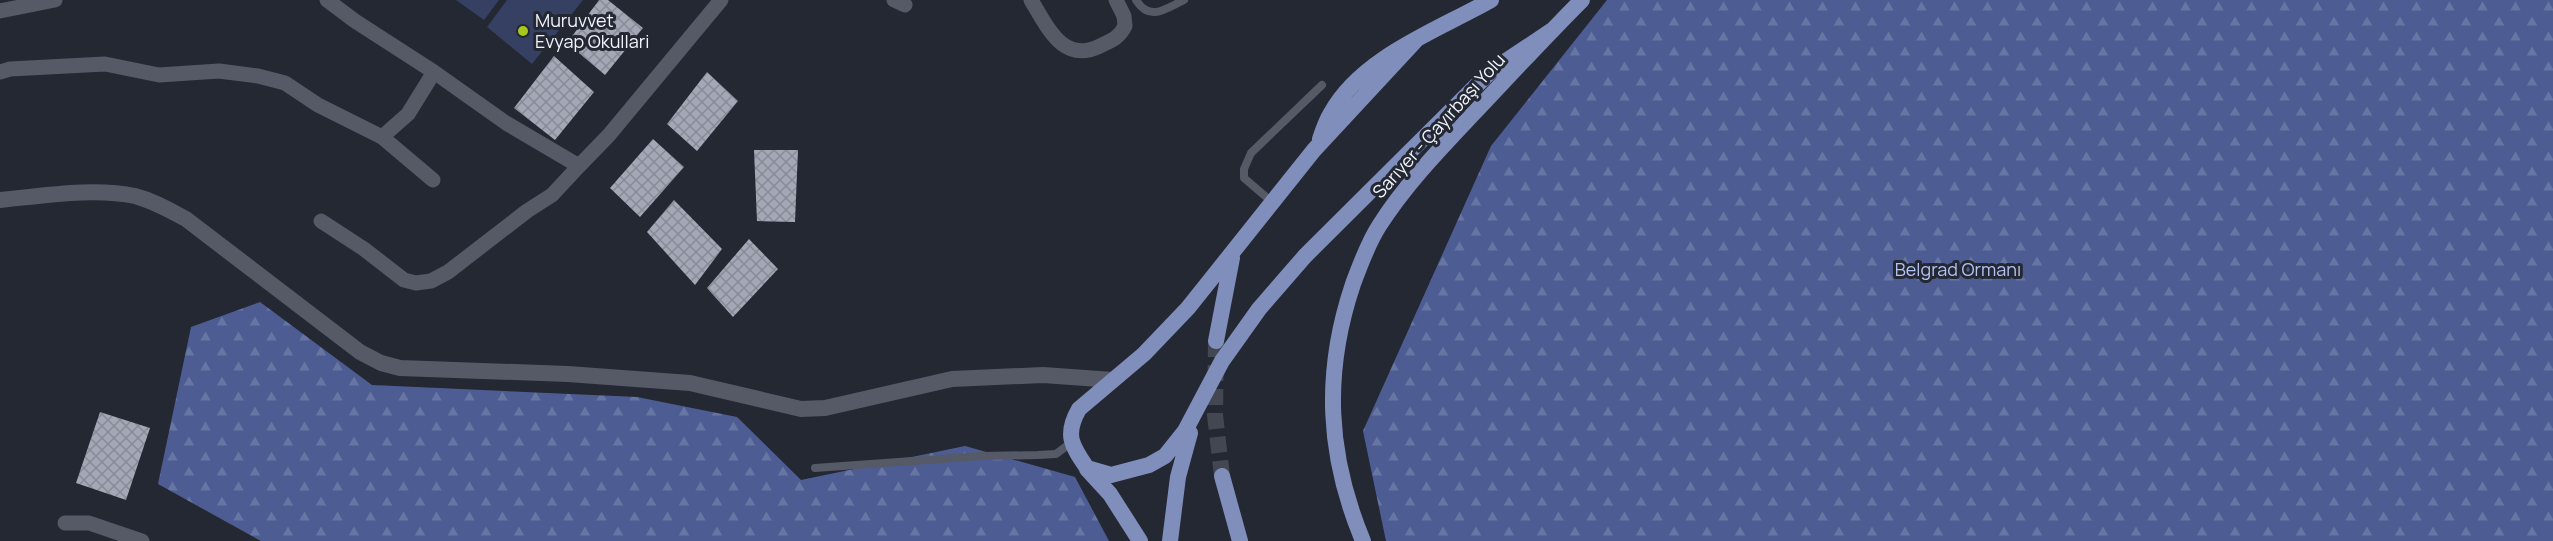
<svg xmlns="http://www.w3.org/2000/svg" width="2553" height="541" font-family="Manrope,sans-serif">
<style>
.grass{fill:#364062}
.forest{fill:url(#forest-firs)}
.building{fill:url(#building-cross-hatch)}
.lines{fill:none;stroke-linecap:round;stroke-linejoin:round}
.primary-tunnel{stroke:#434751;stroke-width:16;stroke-dasharray:16 8;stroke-linecap:butt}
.service{stroke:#555a66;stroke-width:8}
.minor{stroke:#555a66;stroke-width:15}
.tertiary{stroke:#555a66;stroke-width:16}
.primary{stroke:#808ebc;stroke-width:16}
.poi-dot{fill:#a8c71d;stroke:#242833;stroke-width:2}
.labels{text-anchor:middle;stroke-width:6;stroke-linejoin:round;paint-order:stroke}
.poi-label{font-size:18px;fill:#f1f4fc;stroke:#242833;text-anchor:start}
.street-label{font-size:18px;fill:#f1f4fc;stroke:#242833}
.park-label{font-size:18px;fill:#b2c3f4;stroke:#242833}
</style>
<defs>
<pattern id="forest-firs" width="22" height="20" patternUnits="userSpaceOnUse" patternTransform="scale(1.5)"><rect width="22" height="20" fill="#4d5d93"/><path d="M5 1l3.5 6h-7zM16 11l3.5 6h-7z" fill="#6775a3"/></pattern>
<pattern id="building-cross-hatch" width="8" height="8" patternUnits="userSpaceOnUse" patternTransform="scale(1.5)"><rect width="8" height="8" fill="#a3a7b6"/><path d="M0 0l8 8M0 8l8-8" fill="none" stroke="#888b96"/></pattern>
</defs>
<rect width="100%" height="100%" fill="#242833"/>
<path class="grass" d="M456,0H499L484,20Z
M507,0H583L532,64L487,27Z"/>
<path class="forest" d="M1607,0H2553V541H1386L1363,431L1491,146Z
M260,302L372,385L637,397L737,417L801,480L965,446L1075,477L1109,541H261L158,484L191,327Z"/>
<path class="building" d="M599,0H608L643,28L605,75L567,43Z
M554,56L594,92L555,140L514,108Z
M707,72L738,101L697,151L667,124Z
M653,139L684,167L640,217L610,188Z
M754,150H798L795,222L757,221Z
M674,200L722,249L695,285L647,232Z
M749,239L778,269L733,317L707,288Z
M100,412L150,428L126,500L76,483Z"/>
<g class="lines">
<path class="primary-tunnel" d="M1216,341L1215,415L1222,476"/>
<path class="service" d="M1136,0C1150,22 1165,9 1184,0
M1272,202L1244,178V169L1251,153L1322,85
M815,468L982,456L1038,455L1056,454L1072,442"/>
<path class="minor" d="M327,0L355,21L434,72L408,114L382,137
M894,0L905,5
M1031,0C1048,28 1063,64 1100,46C1112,40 1119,38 1125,26L1124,16L1116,0
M0,11L55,0
M0,72L10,69L105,64L159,75L219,71L258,76L285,83L318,105L382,137L433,180
M434,72L506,123L579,166L609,135L721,0
M321,221L364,249L404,280L416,283L431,281L448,272L527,211L552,195L579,166
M65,523H89L142,541"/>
<path class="tertiary" d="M0,200C42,196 94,187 135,196C154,201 169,210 186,219L360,352L381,363L400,368L568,374L690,383L801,409L825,408L952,379L1043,375L1113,380"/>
<path class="primary" d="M1417,39L1314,150L1188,308L1144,354L1079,409C1064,435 1072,446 1087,468L1111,475L1149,465L1165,456L1185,431L1222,361L1259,309L1305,256L1491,71L1551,31
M1320,139C1323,130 1326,121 1331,113C1362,57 1438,30 1491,0
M1216,341L1232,258
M1087,469L1110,494L1140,541
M1222,476L1240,541
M1170,541L1178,477L1190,433
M1363,541C1327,455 1323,373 1353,284C1360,265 1368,243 1379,226C1405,185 1439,150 1472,115C1509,76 1545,37 1582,0"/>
</g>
<circle class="poi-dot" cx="523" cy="31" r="6"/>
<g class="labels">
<g class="poi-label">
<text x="535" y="27">Muruvvet<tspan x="535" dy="21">Evyap Okullari</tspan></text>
</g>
<g class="street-label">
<text transform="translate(1439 126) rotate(-48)" y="6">Sarıyer - Çayırbaşı Yolu</text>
</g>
<g class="park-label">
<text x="1958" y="276">Belgrad Ormanı</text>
</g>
</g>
</svg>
